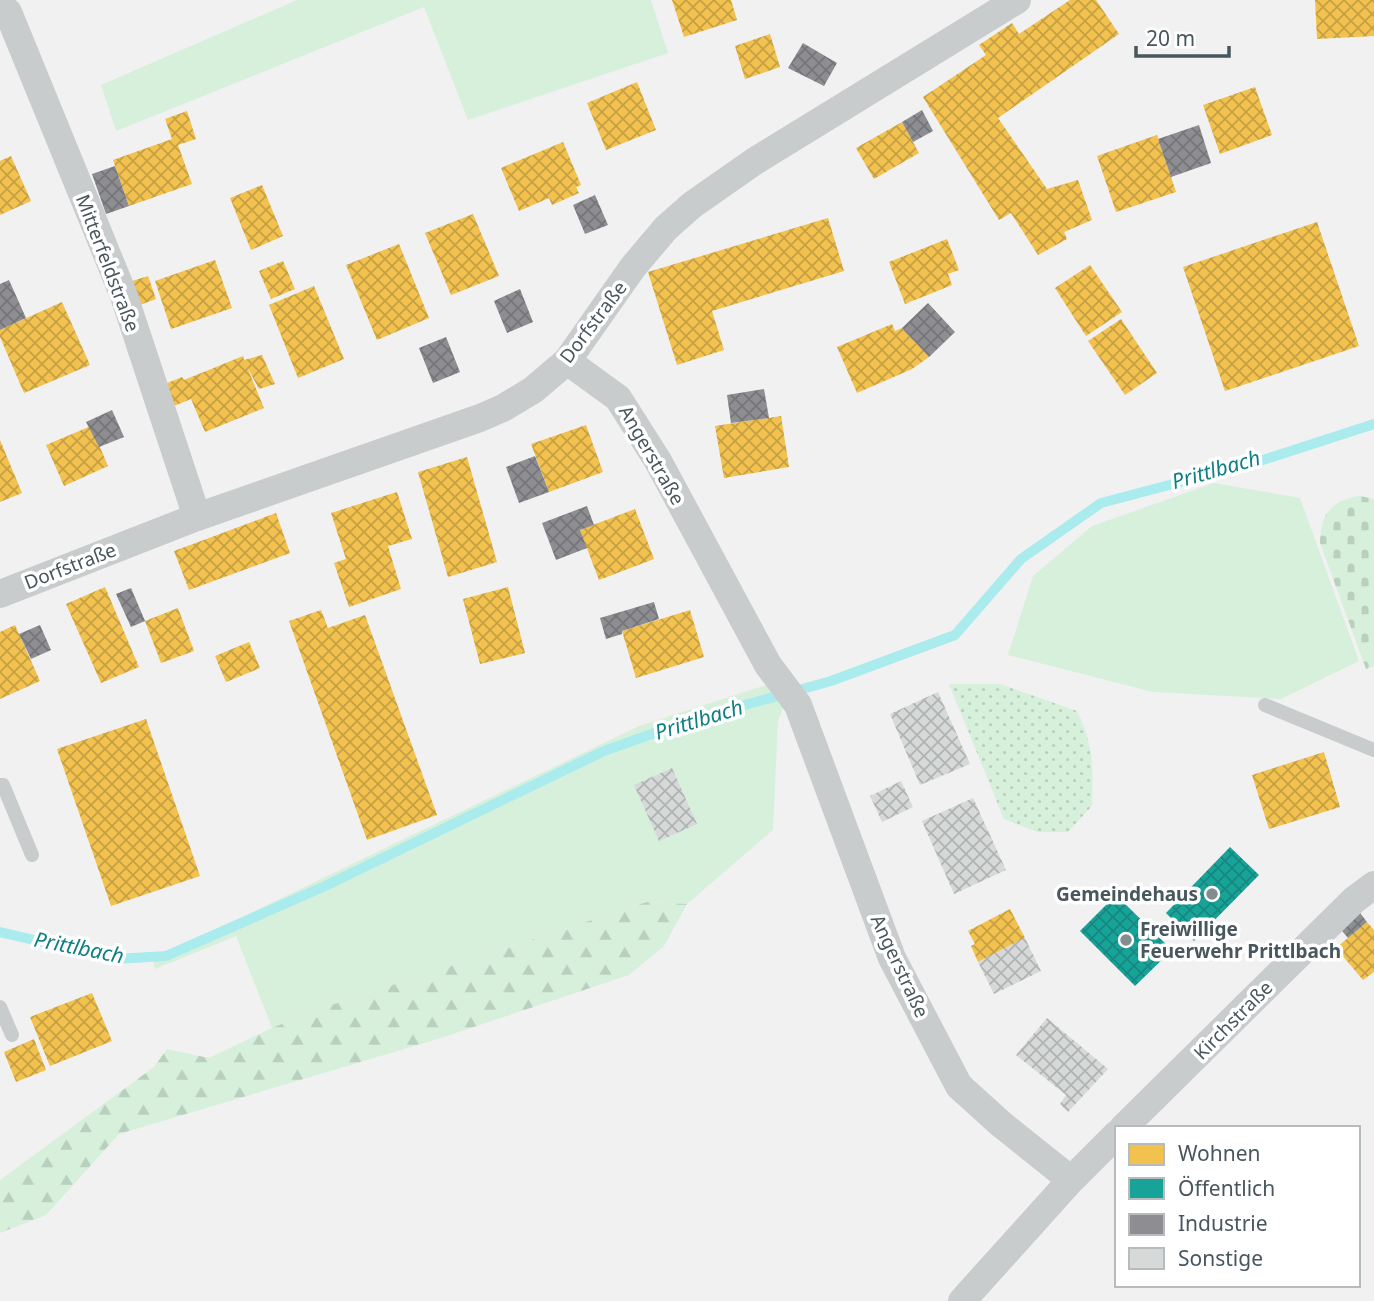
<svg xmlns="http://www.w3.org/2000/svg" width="1374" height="1301" font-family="'Noto Sans',sans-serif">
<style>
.green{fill:#d6f0dc}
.forest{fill:url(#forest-firs)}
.cemetery{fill:url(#cemetery-stones)}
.park{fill:url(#park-dots)}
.homes{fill:url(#homes-cross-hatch)}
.public{fill:url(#public-cross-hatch)}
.industry{fill:url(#industry-cross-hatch)}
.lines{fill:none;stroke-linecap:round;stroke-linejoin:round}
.stream{stroke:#aaebee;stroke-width:10}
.building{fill:url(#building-cross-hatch)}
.service{stroke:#c9cccd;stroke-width:14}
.minor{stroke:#c9cccd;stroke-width:28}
.poi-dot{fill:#838d91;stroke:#fff;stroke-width:2.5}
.labels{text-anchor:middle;stroke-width:7;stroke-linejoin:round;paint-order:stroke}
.street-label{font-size:19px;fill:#48575d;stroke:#fff}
.poi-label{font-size:19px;font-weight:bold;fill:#48575d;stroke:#fff;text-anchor:end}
.water-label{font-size:21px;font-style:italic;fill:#0e7f84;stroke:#fff}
</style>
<defs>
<pattern id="forest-firs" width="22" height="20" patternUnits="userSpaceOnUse" patternTransform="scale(1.75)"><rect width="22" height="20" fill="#d6f0dc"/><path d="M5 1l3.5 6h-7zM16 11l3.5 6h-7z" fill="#b9d0bf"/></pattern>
<pattern id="cemetery-stones" width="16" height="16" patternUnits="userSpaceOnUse" patternTransform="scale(1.75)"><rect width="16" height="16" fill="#d6f0dc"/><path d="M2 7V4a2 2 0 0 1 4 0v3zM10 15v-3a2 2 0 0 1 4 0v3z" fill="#b9d0bf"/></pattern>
<pattern id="park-dots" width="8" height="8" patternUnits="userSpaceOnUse" patternTransform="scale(1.75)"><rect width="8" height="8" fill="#d6f0dc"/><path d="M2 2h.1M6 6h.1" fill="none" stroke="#b9d0bf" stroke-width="1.8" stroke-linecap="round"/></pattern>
<pattern id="homes-cross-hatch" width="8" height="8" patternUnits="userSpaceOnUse" patternTransform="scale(1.75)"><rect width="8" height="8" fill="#f2c14e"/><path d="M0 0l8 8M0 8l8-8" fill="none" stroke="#c6a044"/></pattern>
<pattern id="public-cross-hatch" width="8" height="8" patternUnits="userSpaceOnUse" patternTransform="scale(1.75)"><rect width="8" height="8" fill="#17a398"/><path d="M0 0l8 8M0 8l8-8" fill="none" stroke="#17887f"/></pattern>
<pattern id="industry-cross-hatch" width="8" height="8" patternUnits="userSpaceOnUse" patternTransform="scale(1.75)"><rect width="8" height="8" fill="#8d8d92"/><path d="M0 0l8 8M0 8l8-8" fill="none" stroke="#75767a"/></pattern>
<pattern id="building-cross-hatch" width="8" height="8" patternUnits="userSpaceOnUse" patternTransform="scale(1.75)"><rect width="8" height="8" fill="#d7d9d9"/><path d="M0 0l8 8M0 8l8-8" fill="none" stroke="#b0b3b3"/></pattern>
</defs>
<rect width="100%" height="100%" fill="#f1f1f1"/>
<path class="green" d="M297,0H651L668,53L468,120L424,7L116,131L101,85Z
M1214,483L1300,498L1359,661L1281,699L1153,692L1008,655L1033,576L1092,526Z
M791,677L789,691L778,721L773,830L687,904L647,902L319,1009L272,1028L236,936L155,969L153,960L639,726Z"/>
<path class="forest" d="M647,902L687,904L664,946L629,975L441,1038L119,1134L46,1215L0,1233V1180L154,1067L167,1049L209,1058L272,1028L319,1009Z"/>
<path class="cemetery" d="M1360,496L1374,499V666L1366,669L1320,543C1320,515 1331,500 1360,496Z"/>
<path class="park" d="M949,684H1000L1077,711C1094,747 1093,767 1092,806L1068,832H1037L1004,819Z"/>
<path class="homes" d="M672,0H731L737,20L684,37Z
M1070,0H1096L1119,34L998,118L1047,189L1078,180L1092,220L1064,232L1067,239L1038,255L1011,213L999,220L923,97L986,55L979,45L1012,23L1019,34Z
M1315,0H1374V36L1317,39Z
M770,34L780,67L745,79L735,46Z
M637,82L656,130L606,150L587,103Z
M1255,87L1272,135L1220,154L1203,105Z
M187,111L196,139L178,145L192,184L129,206L113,160L172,139L165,119Z
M902,122L919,153L874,179L856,148Z
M1157,135L1176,192L1116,212L1097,156Z
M563,142L581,185L576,187L579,193L552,205L549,198L519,211L501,168Z
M11,156L31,201L0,215V161Z
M262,185L283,236L251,250L230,198Z
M473,214L499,276L451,295L425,233Z
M828,218L844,271L712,311L724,350L677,365L648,272Z
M1317,222L1359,346L1225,391L1183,267Z
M947,239L959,270L948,274L952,285L905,304L889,262Z
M399,244L429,318L377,340L346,265Z
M215,260L232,308L171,329L155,281Z
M283,261L295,289L271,299L259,271Z
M1090,265L1122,312L1086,336L1055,288Z
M148,276L156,299L137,306L129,282Z
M314,286L344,359L298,378L269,305Z
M62,302L90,365L24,393L0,337V330Z
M1121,319L1157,373L1125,395L1088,341Z
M892,324L895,331L902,328L929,357L912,369L857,393L837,347Z
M262,355L275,384L259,389L247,367L264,408L205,432L191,399L174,406L165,384L182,377L184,380L243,356L244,360Z
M781,416L789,467L724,478L715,426Z
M586,425L603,472L549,492L531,444Z
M91,426L108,466L64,486L46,445Z
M0,440L22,493L0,502Z
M467,457L497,562L448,577L418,472Z
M397,492L412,539L388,546L401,589L349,607L334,563L346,559L331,513Z
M635,509L654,559L599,580L580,530Z
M276,513L290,553L189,590L174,551Z
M105,587L139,667L101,683L66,604Z
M508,587L525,653L480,664L463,599Z
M178,608L194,651L161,663L145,621Z
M321,610L328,628L365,615L437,815L367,840L289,621Z
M690,610L704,657L636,678L622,631Z
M15,625L40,681L0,699V632Z
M249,642L260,668L226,682L215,656Z
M146,719L200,876L111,906L57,749Z
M1324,752L1340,807L1269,829L1252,775Z
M1010,909L1025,938L978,962L971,946L975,944L968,931Z
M1367,922L1374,930V972L1363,980L1336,948Z
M92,993L112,1041L50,1066L30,1017Z
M34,1039L46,1070L16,1082L4,1052Z"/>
<path class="public" d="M1230,847L1259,875L1194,941L1166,913Z
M1116,895L1172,950L1135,986L1080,931Z"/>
<path class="industry" d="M803,43L837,63L824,86L788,68Z
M922,110L933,131L913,142L902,122Z
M1199,125L1211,163L1171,177L1158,139Z
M115,166L129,206L106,214L92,174Z
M595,195L608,225L585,234L573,205Z
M9,280L26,318L0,330V284Z
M520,289L533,322L507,333L494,301Z
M928,303L955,332L929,357L902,328Z
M446,337L460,372L433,383L419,348Z
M764,389L769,418L731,423L727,395Z
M112,410L124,437L99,447L86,422Z
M535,456L549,492L519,503L506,467Z
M587,506L594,525L580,530L587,548L556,560L542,523Z
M131,588L145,621L131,627L116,594Z
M654,602L659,619L622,631V634L606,639L600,618Z
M40,625L51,650L31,659L19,634Z
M1357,909L1367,922L1348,938L1337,925Z"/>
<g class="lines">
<path class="stream" d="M0,932L116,959L166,956L323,887L604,751L691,720L831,681L955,635L1021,559L1101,503L1260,461L1374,424"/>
</g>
<path class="building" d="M938,692L970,764L920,785L890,714Z
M672,768L697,824L659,841L634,785Z
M901,781L913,807L882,822L870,796Z
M973,798L1006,870L954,894L922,821Z
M1025,938L1041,971L994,994L978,962Z
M1047,1018L1108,1069L1068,1112L1060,1104L1066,1095L1016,1055Z"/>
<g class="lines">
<path class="service" d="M1265,705L1374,750
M0,785H3L32,855
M0,1007L12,1035"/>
<path class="minor" d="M8,12L124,296L197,517
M567,361L618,398L658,461L768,665L798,705L892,958L959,1086L1001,1124L1071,1180
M0,594L197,517L480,418L503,408L533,390L567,361L633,267L666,228L692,205L755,161L1017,0
M1123,1128L1354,900L1374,885
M962,1301L1071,1180L1117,1134"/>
</g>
<g class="poi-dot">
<circle cx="1212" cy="894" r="7"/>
<circle cx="1126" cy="940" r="7"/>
</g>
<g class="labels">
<g class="street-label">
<text transform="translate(108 263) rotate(69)" y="7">Mitterfeldstraße</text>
<text transform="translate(593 322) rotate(-53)" y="7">Dorfstraße</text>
<text transform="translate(652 455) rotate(60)" y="7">Angerstraße</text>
<text transform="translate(70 566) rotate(-21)" y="7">Dorfstraße</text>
<text transform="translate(900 966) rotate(65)" y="7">Angerstraße</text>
<text transform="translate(1233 1020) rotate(-45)" y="7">Kirchstraße</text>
</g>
<g class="poi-label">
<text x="1198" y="901">Gemeindehaus</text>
<text x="1140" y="936" text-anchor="start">Freiwillige<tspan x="1140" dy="22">Feuerwehr Prittlbach</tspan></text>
</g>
<g class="water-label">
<text transform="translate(1216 470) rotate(-16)" y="7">Prittlbach</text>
<text transform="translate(699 720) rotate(-17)" y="7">Prittlbach</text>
<text transform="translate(79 948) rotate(11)" y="7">Prittlbach</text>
</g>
</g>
<rect x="1115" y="1126" width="245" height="161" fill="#ffffff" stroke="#b6bcbe" stroke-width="2"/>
<rect x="1129" y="1144" width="35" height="21" fill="#f2c14e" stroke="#b6bcbe" stroke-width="2"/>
<text x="1178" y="1161" font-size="21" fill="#48575d">Wohnen</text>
<rect x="1129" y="1178" width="35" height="21" fill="#17a398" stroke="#b6bcbe" stroke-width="2"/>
<text x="1178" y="1196" font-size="21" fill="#48575d">Öffentlich</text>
<rect x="1129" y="1214" width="35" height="21" fill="#8d8d92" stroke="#b6bcbe" stroke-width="2"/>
<text x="1178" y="1231" font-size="21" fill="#48575d">Industrie</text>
<rect x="1129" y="1248" width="35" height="21" fill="#d7d9d9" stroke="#b6bcbe" stroke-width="2"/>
<text x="1178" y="1266" font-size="21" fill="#48575d">Sonstige</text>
<path d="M1136 46v10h93v-10" fill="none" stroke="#48575d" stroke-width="3.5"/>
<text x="1146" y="46" font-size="21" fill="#48575d" stroke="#ffffff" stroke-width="5" paint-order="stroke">20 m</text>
</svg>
